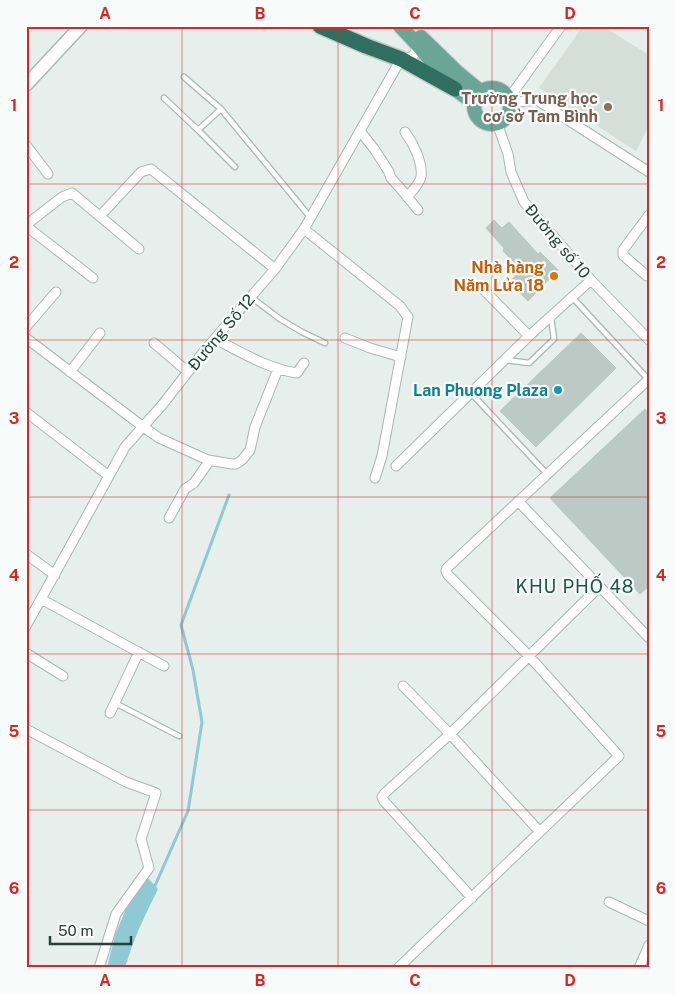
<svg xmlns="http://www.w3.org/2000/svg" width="675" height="994" font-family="'Public Sans',sans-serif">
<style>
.built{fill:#d4dfda}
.water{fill:#8ec9d4}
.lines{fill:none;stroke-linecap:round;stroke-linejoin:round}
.stream{stroke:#8ec9d4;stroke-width:3}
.building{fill:#bbcac4;stroke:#b8c9c2}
.lane-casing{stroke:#a8b8b2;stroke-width:7}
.street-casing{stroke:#a8b8b2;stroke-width:11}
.secondary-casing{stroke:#a4bbb3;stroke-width:15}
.primary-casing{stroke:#c2cac8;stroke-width:16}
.highway-casing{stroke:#c2cac8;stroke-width:18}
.lane{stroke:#fff;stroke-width:4.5}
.street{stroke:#fff;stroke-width:9}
.secondary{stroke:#fff;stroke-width:12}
.primary{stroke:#6aa596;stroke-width:14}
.highway{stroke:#2f6f62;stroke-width:15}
.grid{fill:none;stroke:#d62828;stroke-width:1;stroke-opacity:0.55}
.education-dot{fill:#8d6e63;stroke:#f7fbf9;stroke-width:2}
.food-dot{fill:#e8710a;stroke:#f7fbf9;stroke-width:2}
.culture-dot{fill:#0f9aa8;stroke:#f7fbf9;stroke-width:2}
.labels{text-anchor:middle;stroke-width:4.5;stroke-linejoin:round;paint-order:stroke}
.education-label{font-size:16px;font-weight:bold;fill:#785e54;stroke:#f7fbf9;text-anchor:end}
.street-label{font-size:16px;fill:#24423a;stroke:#f7fbf9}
.food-label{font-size:16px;font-weight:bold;fill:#c56008;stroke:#f7fbf9;text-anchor:end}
.culture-label{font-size:16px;font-weight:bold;fill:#0d838f;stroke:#f7fbf9;text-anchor:end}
.neighbourhood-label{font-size:18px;letter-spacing:1px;fill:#1f5548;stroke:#f7fbf9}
.neatline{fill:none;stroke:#d62828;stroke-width:2}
.grid-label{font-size:16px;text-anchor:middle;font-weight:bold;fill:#d62828}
</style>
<rect width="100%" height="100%" fill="#e6efeb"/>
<path class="built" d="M583,26H603L649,55V126L636,151L539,88Z"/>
<path class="water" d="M147,877L158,889C145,915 133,940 125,968H107L115,935L126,909Z"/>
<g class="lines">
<path class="stream" d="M154,888L188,811L202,722L193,670L181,625L229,495"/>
</g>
<path class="building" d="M494,220L502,228L509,222L538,254L540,252L558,270L528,301L509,282L522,270L503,251L504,248L486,228Z
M581,333L616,368L536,447L500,411Z
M645,409L649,414V586L640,594L550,498Z"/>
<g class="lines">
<g class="lane-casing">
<path id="lane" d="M184,77L221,109
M164,98L198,130
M235,167L198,130L221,109L310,217
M251,297L280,319L302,332L325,343
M572,297L648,379
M506,360L529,363L554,339L551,317
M471,393L547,474
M115,703L179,736"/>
</g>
<g class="street-casing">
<path id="street" d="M509,98L561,26
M510,103L537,100L649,172
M497,123L508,154L511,172L524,202L591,280L649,340
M360,131L375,150L389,172L391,178L400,188L418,210
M405,132C413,143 423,162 421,177C419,185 412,191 407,197
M26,145L48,174
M100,216L141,172L151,169L275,269
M26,225L62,197L72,193L139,249
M26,226L93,278
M304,229L400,306L408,317L382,456L375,478
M647,276L623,255V250L649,215
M481,287L529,336
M26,327L56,292
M26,338L142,426L159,438L208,460L232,464H236L242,460L250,450L255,427L278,369
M345,338L370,348L401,357
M215,339C241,352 268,369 297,373L304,363
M154,343L188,372
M70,372L100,333
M26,412L109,476
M396,466L529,336L591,280
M518,501L649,638
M169,518L185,489L194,483L208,463V460
M26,554L55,575
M41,599L164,666
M26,626L125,447L163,404L205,350L275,269L304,229L401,59C412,58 418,55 416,43
M26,653L63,676
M403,686L450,734L540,832
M110,713L139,652
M26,729L126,782L156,793L141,839L149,868L116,914L99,968
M472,898L384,801L382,797L385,793L450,734L599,587
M609,902L649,921
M398,968L619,756L529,656L448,575L446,571L447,568L649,379
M639,968L649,945"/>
</g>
<g class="secondary-casing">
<path id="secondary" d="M26,85L81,26"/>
</g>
<g class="primary-casing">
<path id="primary" d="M400,26L416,43L455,89L475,104
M421,37L458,73L481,92
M474 106a18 18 0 1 1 36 0a18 18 0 1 1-36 0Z"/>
</g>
<g class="highway-casing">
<path id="highway" d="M320,26L366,46L401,59L455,89"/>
</g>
<use href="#lane" class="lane"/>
<use href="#street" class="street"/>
<use href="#secondary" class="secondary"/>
<use href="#primary" class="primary"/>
<use href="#highway" class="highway"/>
</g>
<path class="grid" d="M182,26V968M338,26V968M492,26V968M26,184H649M26,340H649M26,497H649M26,654H649M26,810H649"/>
<circle class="education-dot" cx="608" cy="107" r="5"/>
<circle class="food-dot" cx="554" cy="276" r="5"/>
<circle class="culture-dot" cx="558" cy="390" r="5"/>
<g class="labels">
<g class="education-label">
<text x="598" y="104">Trường Trung học<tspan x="598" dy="18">cơ sở Tam Bình</tspan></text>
</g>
<g class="street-label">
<text transform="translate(558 241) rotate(50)" y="6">Đường số 10</text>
<text transform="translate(221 332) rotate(-50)" y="6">Đường Số 12</text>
</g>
<g class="food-label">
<text x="544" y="273">Nhà hàng<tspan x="544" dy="18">Năm Lửa 18</tspan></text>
</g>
<g class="culture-label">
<text x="548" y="396">Lan Phuong Plaza</text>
</g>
<g class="neighbourhood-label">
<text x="575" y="593">KHU PHỐ 48</text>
</g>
</g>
<rect width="675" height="994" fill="none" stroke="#f7fbf9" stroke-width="55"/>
<path d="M50 936v8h81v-8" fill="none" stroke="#24423a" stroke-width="2.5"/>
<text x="58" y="936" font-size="15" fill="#24423a" stroke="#f7fbf9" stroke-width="4" paint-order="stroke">50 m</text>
<rect x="28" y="28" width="620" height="938" class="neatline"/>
<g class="grid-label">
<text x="105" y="19">A</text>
<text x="260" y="19">B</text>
<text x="415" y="19">C</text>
<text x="570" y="19">D</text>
<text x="14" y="111">1</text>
<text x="661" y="111">1</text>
<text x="14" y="268">2</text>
<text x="661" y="268">2</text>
<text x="14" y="424">3</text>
<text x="661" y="424">3</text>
<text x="14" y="581">4</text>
<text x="661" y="581">4</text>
<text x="14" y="737">5</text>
<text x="661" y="737">5</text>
<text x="14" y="894">6</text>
<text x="661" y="894">6</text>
<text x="105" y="986">A</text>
<text x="260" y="986">B</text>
<text x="415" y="986">C</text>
<text x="570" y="986">D</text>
</g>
</svg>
